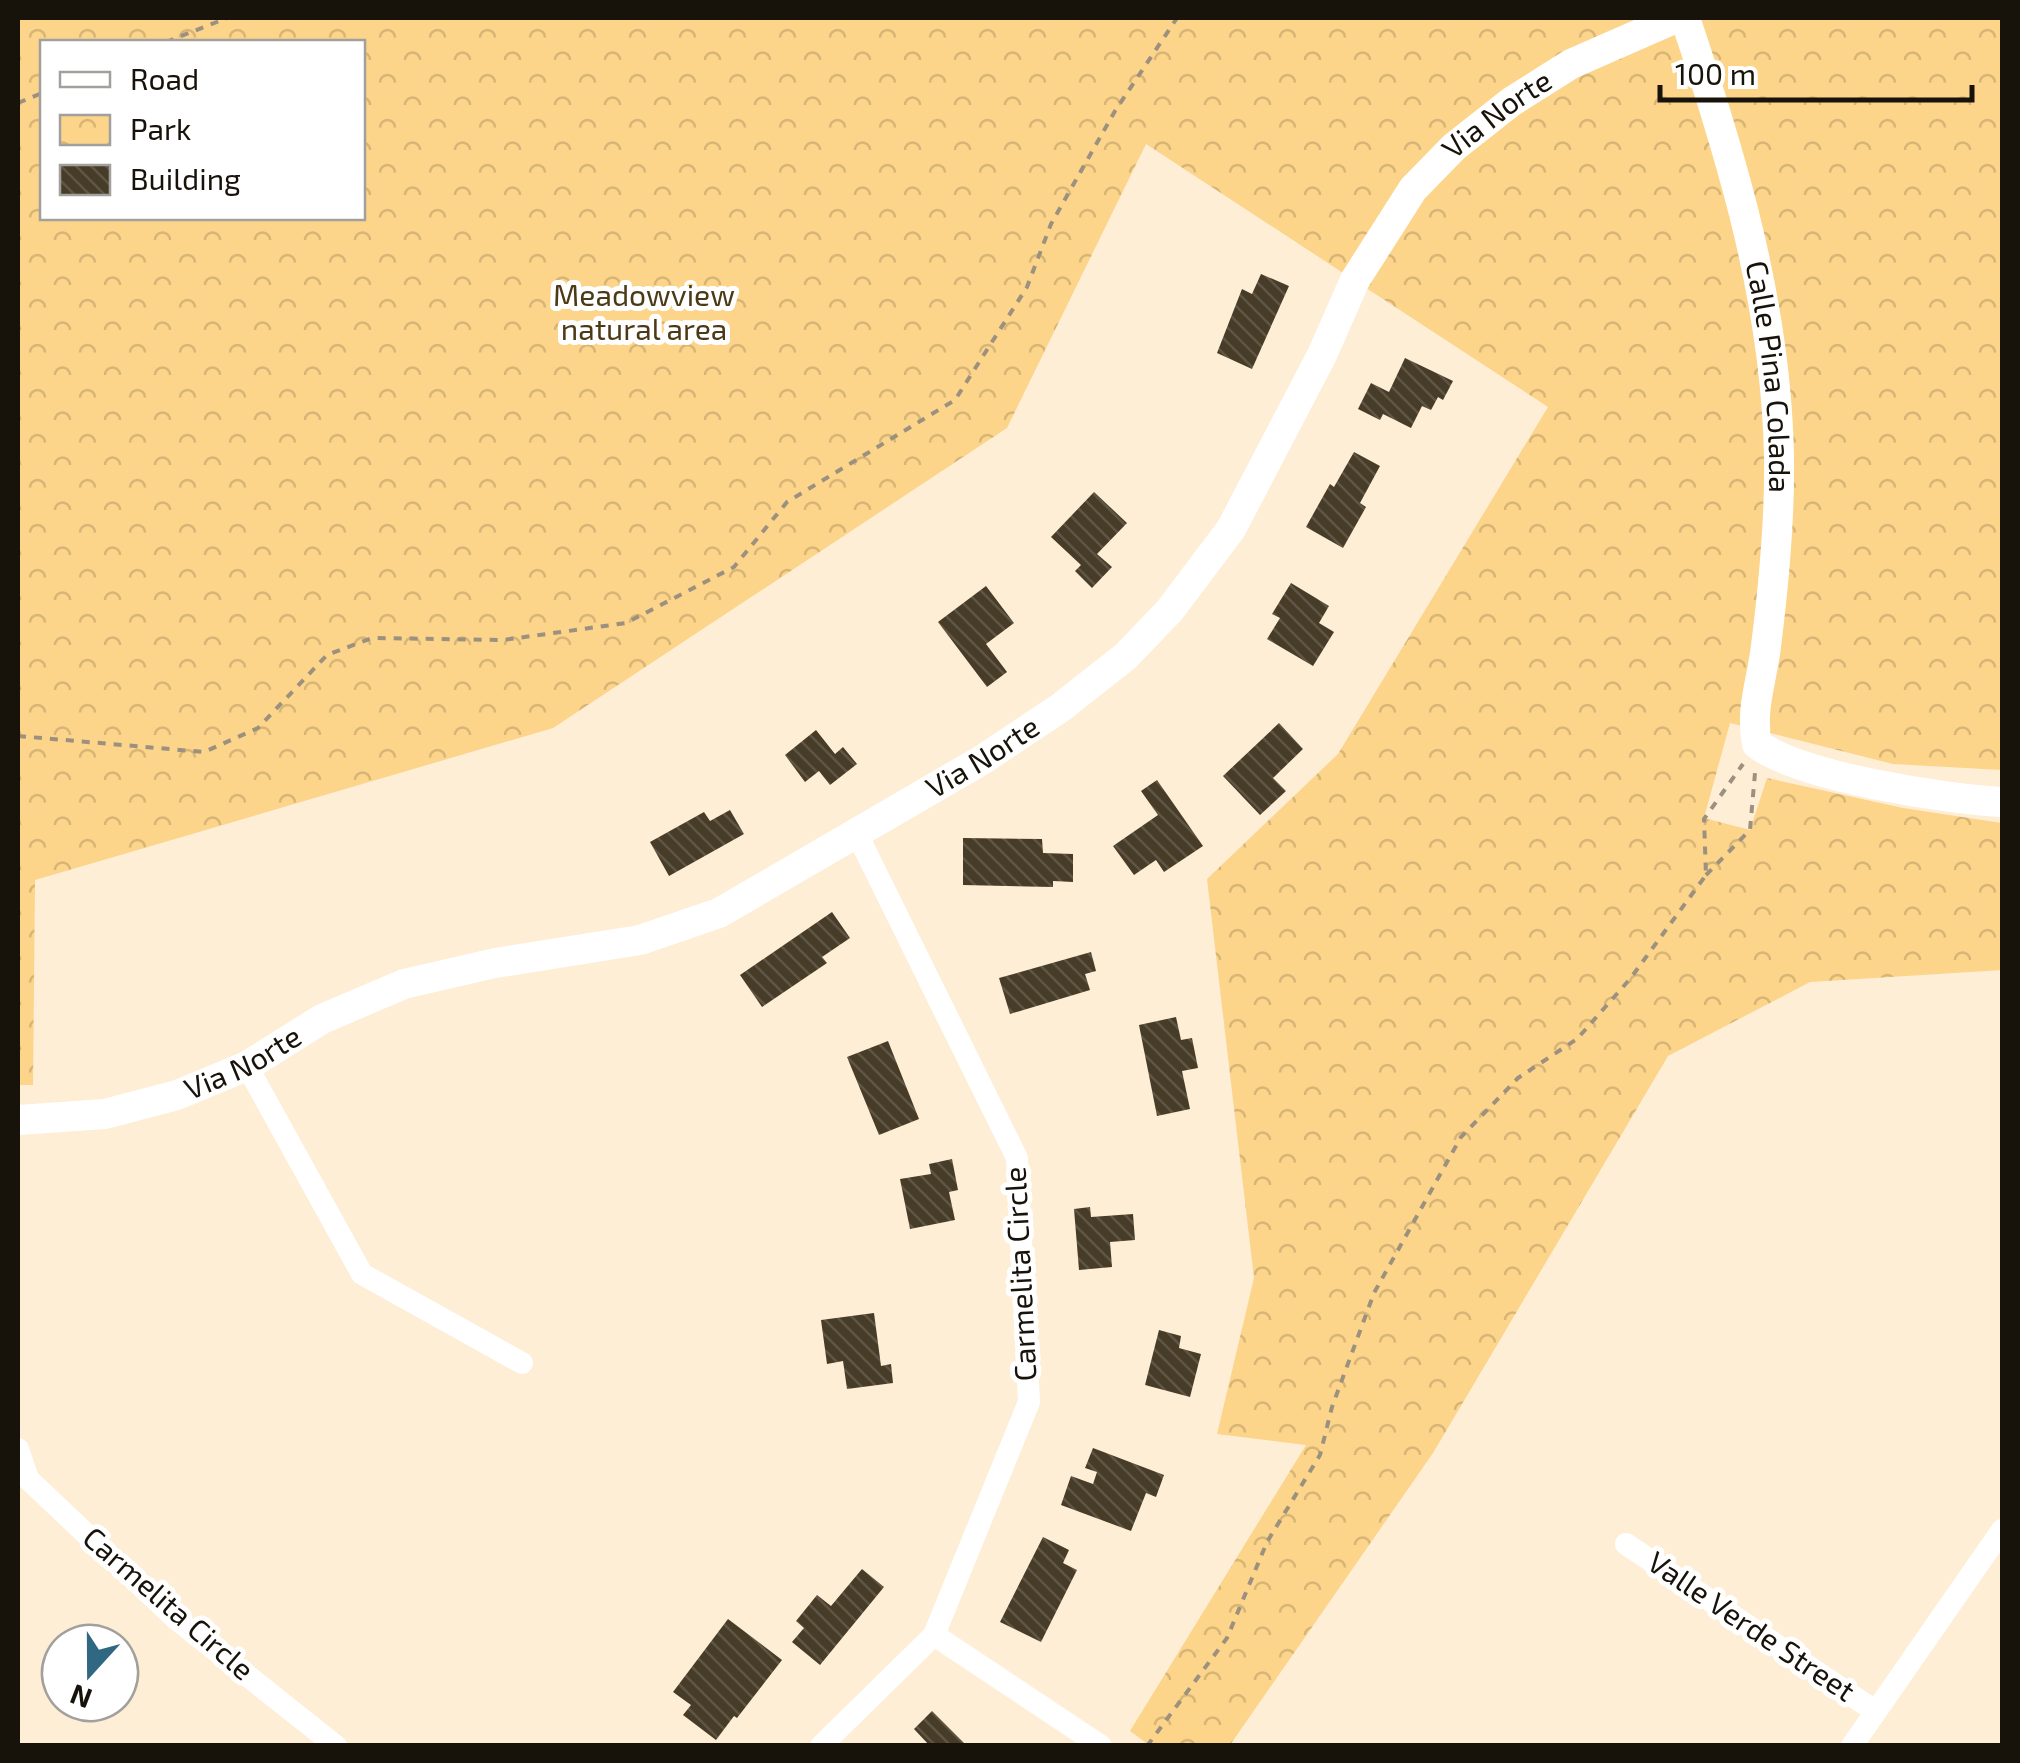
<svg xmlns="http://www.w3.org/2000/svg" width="2020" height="1763" font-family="'Exo 2',sans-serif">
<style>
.park{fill:url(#park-crowns);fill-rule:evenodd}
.building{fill:url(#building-back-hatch)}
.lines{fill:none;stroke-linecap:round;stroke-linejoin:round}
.path{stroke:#9c917f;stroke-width:4;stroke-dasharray:8 8;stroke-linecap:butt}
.minor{stroke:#fff;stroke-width:22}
.tertiary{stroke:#fff;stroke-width:30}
.labels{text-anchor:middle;stroke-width:10;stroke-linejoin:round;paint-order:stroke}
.street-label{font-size:30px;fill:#17120a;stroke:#fff}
.park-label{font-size:30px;fill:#4c3916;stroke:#fff}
</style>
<defs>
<pattern id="park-crowns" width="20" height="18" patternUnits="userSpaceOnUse" patternTransform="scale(2.5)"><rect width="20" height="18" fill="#fcd48a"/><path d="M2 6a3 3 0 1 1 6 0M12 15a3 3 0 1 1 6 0" fill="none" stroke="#d7b576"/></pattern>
<pattern id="building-back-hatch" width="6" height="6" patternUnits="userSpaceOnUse" patternTransform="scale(2.5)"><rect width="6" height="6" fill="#473c27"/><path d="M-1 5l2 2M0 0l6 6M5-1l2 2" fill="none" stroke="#5e5544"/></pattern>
</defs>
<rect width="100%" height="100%" fill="#fdeed5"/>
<path class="park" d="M18,18H2002V770L1893,764L1730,723L1704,818L1750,830L1767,778L1903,808L2002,823V970L1810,982L1668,1056L1433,1453L1230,1745H1149L1130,1731L1306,1445L1217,1434L1254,1278L1207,879L1338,754L1548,407L1146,144L1007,428L553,728L35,880L33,1085H18ZM42,42H362V218H42Z"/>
<path class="building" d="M1261,274L1289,286L1252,369L1217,353L1242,289L1252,294Z
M1405,358L1453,381L1443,400L1438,397L1431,410L1422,406L1411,428L1383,414L1380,420L1358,409L1371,383L1389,392Z
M1354,452L1380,466L1360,503L1366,507L1343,548L1306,527L1330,484L1334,487Z
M1094,492L1127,523L1097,554L1112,567L1092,588L1075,571L1081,565L1051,537Z
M1291,583L1329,606L1319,623L1334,632L1313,666L1267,639L1280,618L1272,614Z
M986,586L1014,623L986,644L1007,672L987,687L938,622Z
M1279,723L1303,749L1273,778L1286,791L1260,815L1223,776Z
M816,730L835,754L843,747L857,764L830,785L819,771L805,782L785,755Z
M1157,780L1203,846L1164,872L1156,860L1134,875L1113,846L1158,815L1141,791Z
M730,810L744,834L669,876L650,842L704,812L710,821Z
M963,838L1042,839L1043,853L1073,854V882L1053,881V887L963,885Z
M832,912L850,938L822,957L827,963L762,1007L740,975Z
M1091,952L1096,971L1085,974L1090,990L1010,1014L999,978Z
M1176,1017L1181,1040L1192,1038L1198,1068L1182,1071L1190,1109L1157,1116L1139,1025Z
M888,1041L919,1119L879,1135L847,1057Z
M952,1159L958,1190L949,1192L955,1220L910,1229L900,1179L931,1174L929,1164Z
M1090,1207L1091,1217L1133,1214L1135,1240L1110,1242L1112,1267L1079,1270L1074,1209Z
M874,1313L881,1366L891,1364L893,1383L847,1389L843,1361L827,1364L821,1320Z
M1159,1330L1181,1336L1179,1348L1201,1354L1190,1397L1145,1385Z
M1093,1448L1164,1475L1156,1497L1146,1493L1131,1531L1061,1505L1071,1476L1093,1484L1097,1472L1085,1468Z
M1043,1537L1069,1550L1063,1563L1077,1570L1041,1642L1000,1622Z
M862,1569L884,1587L820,1665L792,1642L804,1628L796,1621L817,1595L831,1606Z
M728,1619L782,1660L737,1718L734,1716L716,1740L683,1715L691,1705L673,1692Z
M932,1711L967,1746H930L914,1729Z"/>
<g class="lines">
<path class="path" d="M166,42L227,18
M18,103L42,93
M18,736L204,752L258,728L327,655L372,638L503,640L626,623L734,567L787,502L955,400L1027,287L1051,224L1115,111L1177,18
M1706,875L1750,830L1755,773
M1147,1746L1227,1638L1267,1542L1320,1455L1332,1407L1374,1293L1461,1137L1518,1078L1577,1039L1630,979L1706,875L1704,819L1743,764"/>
<path class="minor" d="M247,1066L362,1274L522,1363
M18,1449L28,1479L176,1619L336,1746
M1626,1544L1875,1711
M934,1635L1101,1746
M821,1746L934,1635L1029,1402L1017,1158L857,834
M1852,1746L2002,1530"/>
<g class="tertiary">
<path id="s1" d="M1685,18C1733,161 1776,304 1779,456C1780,519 1774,583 1766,646C1762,681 1750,709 1757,744C1800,777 1946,799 2002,802"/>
<path id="s2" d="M18,1120L105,1114L177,1095L247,1066L322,1019L404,984L495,963L640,940L719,913L982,760L1060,708L1126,656L1170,610L1231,529L1322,355L1355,280L1413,189L1454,147L1511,102L1571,64L1676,18"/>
</g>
</g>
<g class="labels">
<g class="street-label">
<text dy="10" stroke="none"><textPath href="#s2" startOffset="1885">Via Norte</textPath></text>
<text dy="10" stroke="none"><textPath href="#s1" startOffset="370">Calle Pina Colada</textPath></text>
<text dy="10" stroke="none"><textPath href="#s2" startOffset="1045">Via Norte</textPath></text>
<text dy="10" stroke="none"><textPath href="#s2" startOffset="235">Via Norte</textPath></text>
<text transform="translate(1021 1274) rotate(-93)" y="10">Carmelita Circle</text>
<text transform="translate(168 1604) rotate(41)" y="10">Carmelita Circle</text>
<text transform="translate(1751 1627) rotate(34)" y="10">Valle Verde Street</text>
</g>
<g class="park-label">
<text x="644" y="306">Meadowview<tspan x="644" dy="34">natural area</tspan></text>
</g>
</g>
<rect width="2020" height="1763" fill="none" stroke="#17120a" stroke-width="40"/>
<rect x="40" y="40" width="325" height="180" fill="#ffffff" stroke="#a2a09d" stroke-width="2.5"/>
<rect x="60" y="72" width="50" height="15" fill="#ffffff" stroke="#a2a09d" stroke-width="2.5"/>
<text x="130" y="90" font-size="30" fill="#17120a">Road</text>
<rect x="60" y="115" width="50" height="30" fill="url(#park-crowns)" stroke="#a2a09d" stroke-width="2.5"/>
<text x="130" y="140" font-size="30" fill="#17120a">Park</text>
<rect x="60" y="165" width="50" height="30" fill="url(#building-back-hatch)" stroke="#a2a09d" stroke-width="2.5"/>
<text x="130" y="190" font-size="30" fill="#17120a">Building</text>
<g transform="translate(90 1673) rotate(201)"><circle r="48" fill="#ffffff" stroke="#a2a09d" stroke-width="2.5"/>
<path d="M0-8L18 38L0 25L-18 38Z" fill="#306882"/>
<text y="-15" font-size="28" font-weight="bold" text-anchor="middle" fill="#17120a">N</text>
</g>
<path d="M1660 85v15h312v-15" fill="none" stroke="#17120a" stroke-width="5"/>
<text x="1675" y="85" font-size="30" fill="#17120a" stroke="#ffffff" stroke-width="8" paint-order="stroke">100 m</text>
</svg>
